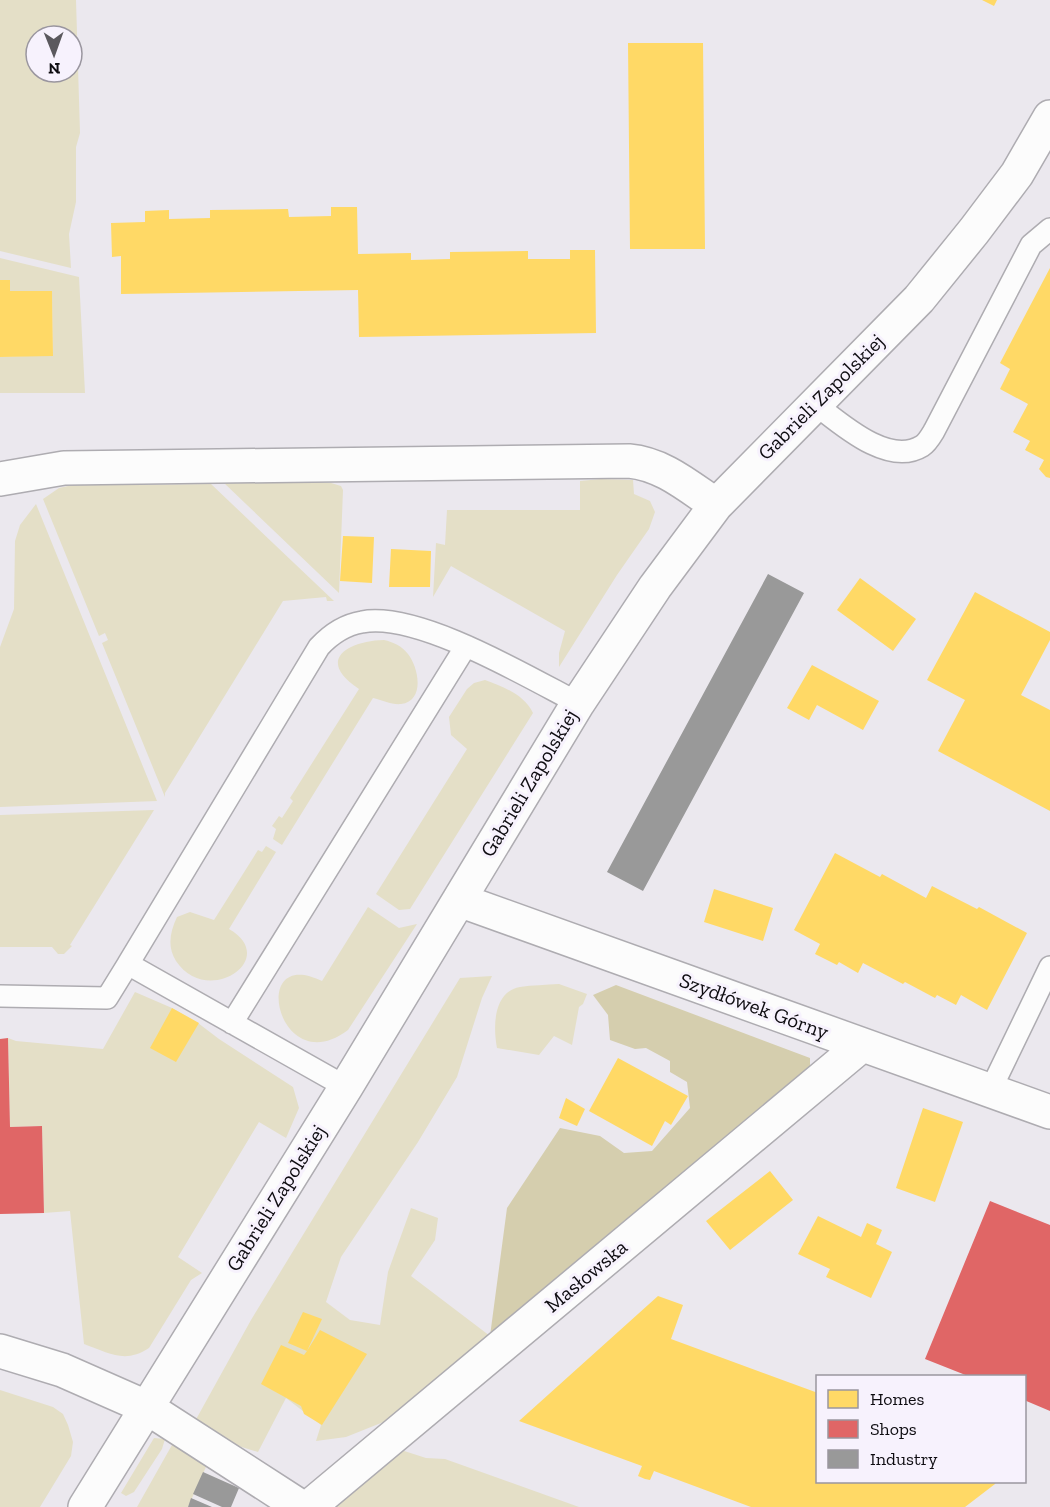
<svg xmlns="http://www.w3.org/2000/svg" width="1050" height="1507" font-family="'Zilla Slab',serif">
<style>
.green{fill:#e4dfc7;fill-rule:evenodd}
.forest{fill:#d5ceae}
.homes{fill:#ffd966}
.shops{fill:#e06666}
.industry{fill:#999}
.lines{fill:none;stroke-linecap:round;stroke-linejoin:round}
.lane-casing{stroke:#aeacb1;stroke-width:24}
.street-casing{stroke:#aeacb1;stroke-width:36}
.lane{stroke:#fcfcfc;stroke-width:21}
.street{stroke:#fcfcfc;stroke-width:33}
.labels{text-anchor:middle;stroke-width:6;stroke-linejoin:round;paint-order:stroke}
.street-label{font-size:21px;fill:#0e0c11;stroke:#f7f2fd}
</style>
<rect width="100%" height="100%" fill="#ebe8ee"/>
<path class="green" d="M0,0H76L80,133L76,147V202L69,234L71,268L0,251ZM36,36H72V72H36Z
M0,258L79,277L85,393H0V357L53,355L52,292L10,291L9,280H0Z
M601,479L633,480L634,494L650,501L655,512L649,529L617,575L559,667V653L565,631L451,566L433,597L436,543L445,545L447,510H580V481Z
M306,481L331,483L341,486L343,490L339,593L223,482Z
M77,484L123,485L211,484L334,601H327L326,597L283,601L165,793V797L102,643L108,640L105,633L99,636L43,499L59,488Z
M36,504L157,801L0,807V647L14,609L15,541L20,525Z
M384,640C393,642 402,646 408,654C419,668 425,701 401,704C392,705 382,700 373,698L282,845L273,839L276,829L272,826L279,816L282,818L293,801L290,798L359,689C316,661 346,641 384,640Z
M485,680C502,686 525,695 533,713L410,909L399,910L376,894L467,749L451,735L449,717L467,689L474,683Z
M154,810L70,945L72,946L64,954H58L52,947H0V815Z
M266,846L276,852L229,929C281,959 207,1008 176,961C167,947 170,932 177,917L190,912L214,920L258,850L262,852Z
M368,907L399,928L417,924L348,1030C278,1083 247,944 322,981Z
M492,976L482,998L457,1077L418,1142L341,1257L326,1302L350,1320L380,1325L388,1272L411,1208L438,1218L435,1240L411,1276L490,1336L401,1415L346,1437L316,1441L321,1425L286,1398L258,1452L226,1442L194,1423L251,1320L460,978Z
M559,984L587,994L583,1004L579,1007L572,1045L554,1036L539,1055L497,1048C493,1027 493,992 520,987C532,985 546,985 559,984Z
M135,992L172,1008L198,1023L219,1039L293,1087L299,1108L286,1138L259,1122L178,1257L202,1273L191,1280L149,1348C125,1364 109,1353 84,1344L70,1211L44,1213L42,1126L10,1127L8,1038L16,1041L103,1049Z
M0,1390L53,1407L63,1414L68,1425L73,1442L71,1456L40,1507H0Z
M181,1429L210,1458L188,1507H137Z
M154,1438L165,1439L162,1449L134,1492L126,1496L121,1493Z
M398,1449L426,1458L445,1459L579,1507H329Z"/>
<path class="forest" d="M616,985L810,1058V1076L490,1336L507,1208L560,1128L600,1136L624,1153L652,1151L690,1108L687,1082L670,1072V1061L646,1048L635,1049L610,1040L608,1015L593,995Z"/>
<path class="homes" d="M982,0H997L994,6Z
M628,43H703L705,249H630Z
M331,207H357L358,254L411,253V260L450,259V252L528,251V259H570V250H595L596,333L359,337L358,290L121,294V256L112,257L111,223L145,222V211L169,210V219L210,218V210L288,209L289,217L331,216Z
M1050,268V478L1046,477L1039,469L1044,460L1025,450L1030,441L1013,432L1028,404L1000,389L1010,369L1000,363Z
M0,280H10V291H52L53,356L0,357Z
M343,536L374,537L372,583L340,581Z
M391,549L431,551L430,587H389Z
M860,578L916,619L893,651L837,610Z
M975,592L1050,632V640L1021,695L1050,710V811L938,751L965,700L927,680Z
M812,665L879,701L863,730L817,705L809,720L787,708Z
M835,853L880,877L882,874L926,898L932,886L977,909L979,907L1027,933L987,1010L961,995L956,1005L937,995L935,998L905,982L903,984L863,963L858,973L839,962L837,965L815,954L820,944L794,930Z
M714,889L773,908L763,941L704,922Z
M172,1008L199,1023L176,1062L150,1048Z
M618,1058L688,1096L671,1125L665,1121L652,1146L589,1111Z
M566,1098L585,1109L577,1126L559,1118Z
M923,1108L963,1122L935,1202L896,1188Z
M770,1171L793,1200L730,1250L706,1221Z
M818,1216L861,1237L867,1223L882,1230L876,1244L892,1252L871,1298L826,1277L830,1269L798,1254Z
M658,1296L683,1305L671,1339L818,1393V1482H996L995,1484L965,1507H751L654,1471L650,1480L645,1479L638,1476L642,1466L519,1421Z
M303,1312L322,1319L307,1351L320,1330L367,1354L322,1425L304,1414L301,1406L261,1384L281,1345L304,1355L307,1351L288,1343Z"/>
<path class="shops" d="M8,1038L10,1127L42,1126L44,1213L0,1214V1039Z
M990,1201L1050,1225V1411L1024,1400V1376H968L925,1359Z"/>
<path class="industry" d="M768,574L804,593L643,891L607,872Z
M203,1472L239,1488L231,1507H222L193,1494Z
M191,1498L212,1507H188Z"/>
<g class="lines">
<g class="lane-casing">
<path id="lane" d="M815,404C840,423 888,467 922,446C927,443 931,436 934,431L1031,245L1050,229
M0,996L107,998L128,964
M232,1023L466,646
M346,1087L128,964L319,647C331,634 344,625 362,622C417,611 528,677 578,703
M990,1091L1050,967"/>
</g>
<g class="street-casing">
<path id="street" d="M0,479L64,468L629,461C663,464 689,487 716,505
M459,900L1050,1112
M0,1351L62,1370L146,1407L301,1507
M85,1507L346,1087L578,703L655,587L716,505L919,299L974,231L1017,174L1050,117
M309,1507L862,1045"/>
</g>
<use href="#lane" class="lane"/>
<use href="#street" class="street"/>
</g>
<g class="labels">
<g class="street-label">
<text transform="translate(821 397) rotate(-45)" y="7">Gabrieli Zapolskiej</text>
<text transform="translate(529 783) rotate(-59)" y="7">Gabrieli Zapolskiej</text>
<text transform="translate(754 1006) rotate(20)" y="7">Szydłówek Górny</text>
<text transform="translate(276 1198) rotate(-58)" y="7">Gabrieli Zapolskiej</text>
<text transform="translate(586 1276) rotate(-40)" y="7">Masłowska</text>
</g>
</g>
<rect x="816" y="1375" width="210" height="108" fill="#f7f2fd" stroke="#9a969f" stroke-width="1.5"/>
<rect x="828" y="1390" width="30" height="18" fill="#ffd966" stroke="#9a969f" stroke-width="1.5"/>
<text x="870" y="1405" font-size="18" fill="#0e0c11">Homes</text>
<rect x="828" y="1420" width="30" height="18" fill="#e06666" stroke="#9a969f" stroke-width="1.5"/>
<text x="870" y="1435" font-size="18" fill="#0e0c11">Shops</text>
<rect x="828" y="1450" width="30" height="18" fill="#999999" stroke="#9a969f" stroke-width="1.5"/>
<text x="870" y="1465" font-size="18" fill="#0e0c11">Industry</text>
<g transform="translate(54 54) rotate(179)"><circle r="28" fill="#f7f2fd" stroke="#9a969f" stroke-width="1.5"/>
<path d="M0-4.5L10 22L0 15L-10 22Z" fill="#5b595e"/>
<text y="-9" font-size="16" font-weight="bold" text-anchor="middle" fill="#0e0c11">N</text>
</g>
</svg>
